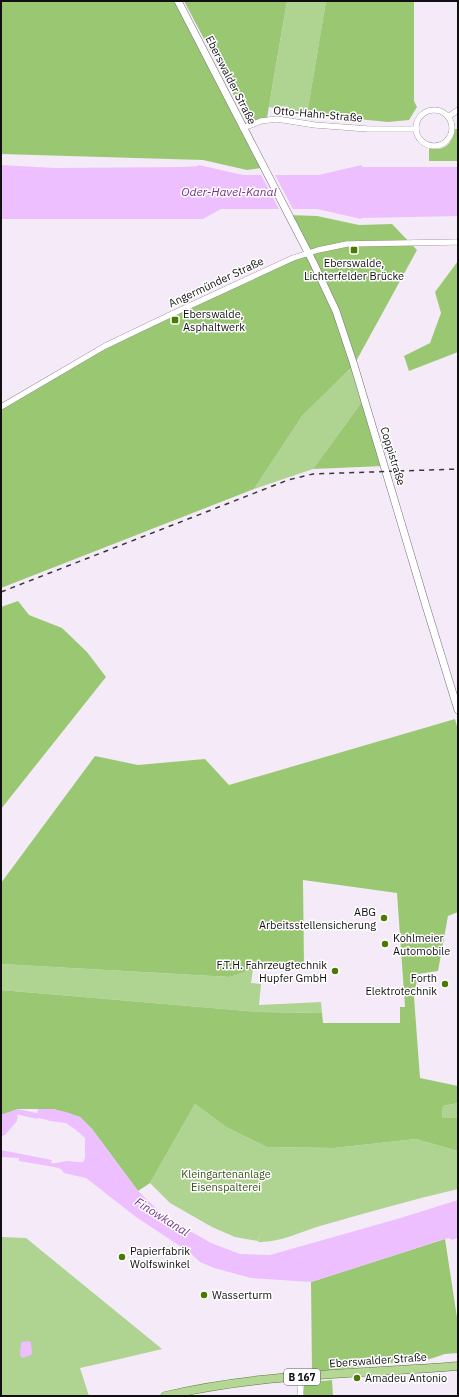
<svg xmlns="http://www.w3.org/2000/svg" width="459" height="1397" font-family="'IBM Plex Sans',sans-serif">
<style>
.green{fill:#afd391}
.forest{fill:#9ac872}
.water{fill:#eebfff}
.pier{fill:#f5ebf8}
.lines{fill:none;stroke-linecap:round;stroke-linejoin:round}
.canal{stroke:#eebfff;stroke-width:5.5}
.minor-casing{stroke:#786f7b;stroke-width:6}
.secondary-casing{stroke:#786f7b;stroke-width:8}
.primary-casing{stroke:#5b7f39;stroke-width:9}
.minor{stroke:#fff;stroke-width:5.5}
.secondary{stroke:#fff;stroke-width:7}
.primary{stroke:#b5d694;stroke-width:8}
.rail{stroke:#3b363c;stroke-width:1.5;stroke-dasharray:5 5;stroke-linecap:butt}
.poi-dot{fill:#4a7a03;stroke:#fff;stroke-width:1.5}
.labels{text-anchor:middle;stroke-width:3;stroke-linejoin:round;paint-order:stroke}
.shield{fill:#fff;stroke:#59575a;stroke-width:1}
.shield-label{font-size:10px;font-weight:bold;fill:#120f13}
.street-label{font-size:11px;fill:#120f13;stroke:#fff}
.poi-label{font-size:11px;fill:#120f13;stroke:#fff;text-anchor:start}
.park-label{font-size:11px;fill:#335014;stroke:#fff}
.water-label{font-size:12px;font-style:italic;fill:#77338e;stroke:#fff}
</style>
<rect width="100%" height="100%" fill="#f5ebf8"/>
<!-- green -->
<g class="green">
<polygon points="287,1 326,1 307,114 269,107"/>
<polygon points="354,365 364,399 313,469 254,489 302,416"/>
<polygon points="1,964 230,977 253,969 251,983 261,984 259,1005 321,1002 322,1013 260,1012 1,990"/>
<polygon points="458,1103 458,1118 442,1118 443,1106"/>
<path d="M195 1104 226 1127 267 1147 334 1148 416 1139 458 1151V1189C411 1200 366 1213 320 1226 300 1232 279 1243 258 1242L262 1229 258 1241 235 1237 212 1227 170 1203 150 1183Z"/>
<polygon points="1,1237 26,1238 162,1349 120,1359 80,1368 89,1396 1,1396"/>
</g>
<!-- forest -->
<g class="forest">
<polygon points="1,1 175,1 261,168 247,170 203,160 1,154"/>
<polygon points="184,1 287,1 267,118 250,121 247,120"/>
<polygon points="326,1 414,1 414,101 417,107 409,120 388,122 307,114"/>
<path d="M455 129H458V161H429V147C444 153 453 143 455 129Z"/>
<polygon points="288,215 317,216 359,225 392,224 417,250 354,365 302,416 254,489 1,588 1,407 64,370 245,279 308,253"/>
<polygon points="458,261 458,352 409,371 404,356 430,343 441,313 435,292"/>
<polygon points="364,399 384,466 313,469"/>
<polygon points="18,601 29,615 62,628 87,652 106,677 1,809 1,607"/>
<polygon points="455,719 458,730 458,912 448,916 438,971 418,974 414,997 420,1078 458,1086 458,1103 443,1106 442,1118 458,1118 458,1151 416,1139 334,1148 267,1147 226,1127 195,1104 150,1183 138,1191 92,1129 80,1117 53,1109 18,1109 1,1115 1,990 260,1012 322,1013 323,1023 400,1023 400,1007 405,1007 397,893 303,880 304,966 253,969 230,977 1,964 1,883 95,756 138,765 205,759 229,785"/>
<polygon points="445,1239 458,1324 458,1353 445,1354 430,1359 312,1372 311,1282"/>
<polygon points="332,1380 333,1396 304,1396 304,1383"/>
</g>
<!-- water -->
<g class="water">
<polygon points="1,165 55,168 184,167 198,166 199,165 243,175 319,175 361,165 363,167 458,167 458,216 362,218 361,219 317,209 221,209 203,219 1,219"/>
<polygon points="18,1109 17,1121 5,1135 1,1136 1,1115"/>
<path d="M38 1109H53L66 1112 80 1117 92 1129 138 1191 164 1216 211 1243 240 1254 270 1255 397 1219 458 1200V1238L452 1240 449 1238 445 1239 311 1282 251 1278 214 1268 200 1262 189 1252 136 1217 86 1178 64 1173 61 1169 54 1167 19 1161V1158L1 1157V1150L52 1160 51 1163C58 1164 63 1161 69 1161 74 1161 78 1163 83 1162L85 1158V1138L76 1130 66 1123 50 1121 36 1117Z"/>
<polygon points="27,1341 31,1342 32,1354 29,1356 22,1358 20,1355 21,1343 22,1342"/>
</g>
<!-- pier -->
<polygon class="pier" points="260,173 274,173 294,211 280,211"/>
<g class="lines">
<!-- canal -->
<polyline class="canal" points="19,1112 37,1116"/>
<defs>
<g id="minor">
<circle cx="434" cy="128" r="18"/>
<polyline points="448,117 458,110"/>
<polyline points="243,128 261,121 277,119 315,125 368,129 416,129"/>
<polyline points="1,407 105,346 172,314 293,258 318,250 347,244 458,242"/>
<polyline points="299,1377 301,1396"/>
</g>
<polyline id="secondary" points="178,1 313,262 336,311 354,365 426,606 458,710"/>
<path id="primary" d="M165 1396C260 1373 361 1374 458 1366"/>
</defs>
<!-- minor casing -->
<use href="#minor" class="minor-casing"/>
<!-- secondary casing -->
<use href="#secondary" class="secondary-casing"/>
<!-- primary casing -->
<use href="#primary" class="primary-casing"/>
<!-- minor -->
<use href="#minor" class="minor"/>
<!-- secondary -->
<use href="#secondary" class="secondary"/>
<!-- primary -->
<use href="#primary" class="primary"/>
<!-- rail -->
<polyline class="rail" points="1,592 288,480 313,474 458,469"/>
</g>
<!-- markers -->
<g class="poi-dot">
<rect x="350" y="246" width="8" height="8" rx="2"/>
<rect x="171" y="316" width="8" height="8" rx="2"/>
<circle cx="384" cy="918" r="4"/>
<circle cx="385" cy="944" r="4"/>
<circle cx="335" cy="971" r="4"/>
<circle cx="445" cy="984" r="4"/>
<circle cx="122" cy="1257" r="4"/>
<circle cx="204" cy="1295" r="4"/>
<circle cx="357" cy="1378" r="4"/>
</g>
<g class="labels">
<!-- shield labels -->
<rect class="shield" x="284" y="1369" width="36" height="16" rx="3"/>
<g class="shield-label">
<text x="302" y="1381">B 167</text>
</g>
<!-- street labels -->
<g class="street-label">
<text transform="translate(231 80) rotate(63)" y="4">Eberswalder Straße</text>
<text transform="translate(318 114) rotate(5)" y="4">Otto-Hahn-Straße</text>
<text transform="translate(216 282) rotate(-25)" y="4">Angermünder Straße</text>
<text transform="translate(393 456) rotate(73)" y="4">Coppistraße</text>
<text transform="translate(378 1360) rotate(-4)" y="4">Eberswalder Straße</text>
</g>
<!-- poi labels -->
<g class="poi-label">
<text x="354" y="267" text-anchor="middle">Eberswalde,<tspan x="354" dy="13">Lichterfelder Brücke</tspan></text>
<text x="183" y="318">Eberswalde,<tspan x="183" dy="13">Asphaltwerk</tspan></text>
<text x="376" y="916" text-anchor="end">ABG<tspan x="376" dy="13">Arbeitsstellensicherung</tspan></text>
<text x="393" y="942">Kohlmeier<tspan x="393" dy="13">Automobile</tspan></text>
<text x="327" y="969" text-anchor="end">F.T.H. Fahrzeugtechnik<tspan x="327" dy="13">Hupfer GmbH</tspan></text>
<text x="437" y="982" text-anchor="end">Forth<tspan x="437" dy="13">Elektrotechnik</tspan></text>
<text x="130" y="1255">Papierfabrik<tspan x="130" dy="13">Wolfswinkel</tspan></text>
<text x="212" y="1299">Wasserturm</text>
<text x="365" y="1382">Amadeu Antonio</text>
</g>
<!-- park labels -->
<g class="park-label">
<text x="226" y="1178">Kleingartenanlage<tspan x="226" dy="13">Eisenspalterei</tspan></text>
</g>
<!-- water labels -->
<g class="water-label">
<text x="229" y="196">Oder-Havel-Kanal</text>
<text transform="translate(162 1217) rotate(32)" y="4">Finowkanal</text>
</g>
</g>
<!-- border -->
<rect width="459" height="1397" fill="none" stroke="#120f13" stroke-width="4"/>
</svg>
